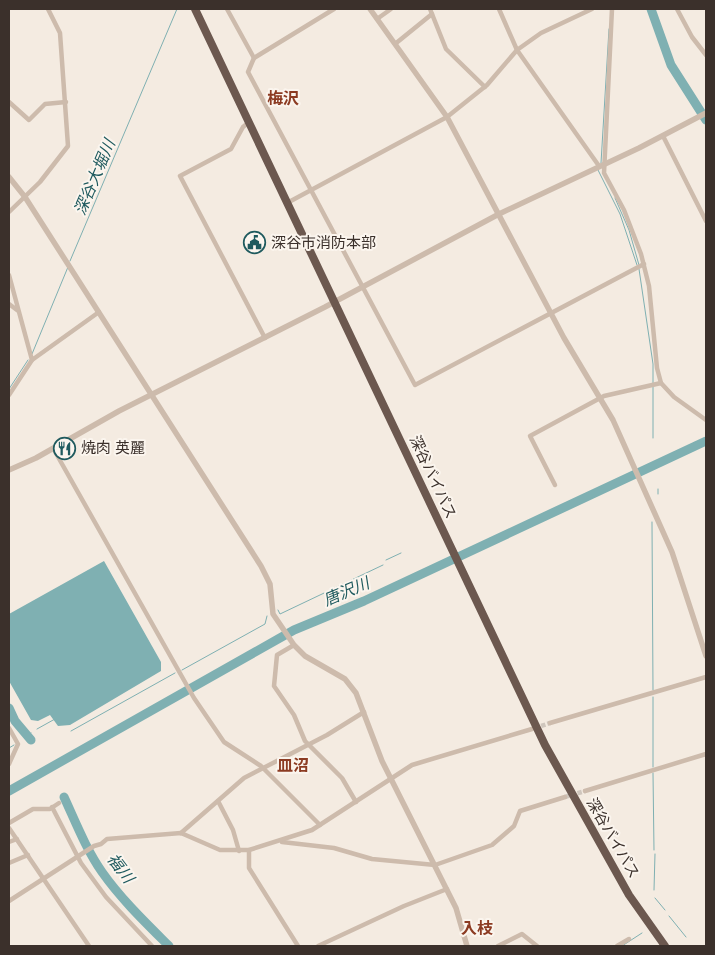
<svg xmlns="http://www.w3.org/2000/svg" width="715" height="955" font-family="Helvetica,'Noto Sans JP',sans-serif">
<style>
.water{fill:#7fb0b2}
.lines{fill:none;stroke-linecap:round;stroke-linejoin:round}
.stream{stroke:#7fb0b2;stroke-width:1}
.river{stroke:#7fb0b2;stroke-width:9}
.minor-tunnel{stroke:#cfc6bd;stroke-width:4.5;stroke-dasharray:4.5 2;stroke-linecap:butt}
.minor{stroke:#cdbbac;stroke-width:4.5}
.tertiary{stroke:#cdbbac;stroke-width:5.5}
.trunk{stroke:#6c584f;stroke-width:8}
.labels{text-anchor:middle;stroke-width:4;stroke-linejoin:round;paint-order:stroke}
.poi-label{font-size:15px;fill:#3b302b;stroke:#fbf5ee;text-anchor:start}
.street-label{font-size:15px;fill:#3b302b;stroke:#fbf5ee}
.neighbourhood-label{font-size:16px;font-weight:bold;fill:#8c3b22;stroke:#fbf5ee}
.water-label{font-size:16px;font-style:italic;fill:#1f5a5e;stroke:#fbf5ee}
</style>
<rect width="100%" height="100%" fill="#f4ebe1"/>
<!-- water -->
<polygon class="water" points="104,561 161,662 161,671 70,725 58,726 50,715 38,721 31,720 9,681 9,614"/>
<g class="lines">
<!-- stream -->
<g class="stream">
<polyline points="601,163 609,29"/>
<polyline points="598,170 620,214 637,265"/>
<polyline points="615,198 629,230 639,265"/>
<polyline points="70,261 177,9"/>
<polyline points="639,269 653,364 653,438"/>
<polyline points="32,354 68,267"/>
<polyline points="9,389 28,360"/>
<polyline points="658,494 658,489"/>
<polyline points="652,522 653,690"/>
<polyline points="386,560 401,553"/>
<polyline points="278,610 280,614 383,565"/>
<polyline points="182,670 265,624 267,616"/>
<polyline points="653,697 653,767"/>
<polyline points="37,729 55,719"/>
<polyline points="71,731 175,673"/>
<polyline points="25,738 31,733"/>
<polyline points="9,748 14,745"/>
<polyline points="653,773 654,850"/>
<polyline points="654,890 655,854"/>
<polyline points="655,898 665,910"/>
<polyline points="669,916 686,937"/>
<polyline points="622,946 642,933"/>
</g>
<!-- river -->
<g class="river">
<polyline points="651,9 671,65 706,120"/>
<polyline points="9,708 15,721 31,740"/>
<polyline points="9,791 294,630 364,601 706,441"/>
<path d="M64 797C76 823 86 849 102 872 121 899 146 923 169 946"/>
</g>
<!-- minor-tunnel -->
<g class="minor-tunnel">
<polyline points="535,728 550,723"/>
<polyline points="565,797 585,791"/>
</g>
<!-- minor -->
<g class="minor">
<polyline points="227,9 254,58"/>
<polyline points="334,9 254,58 248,72 415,385 644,264"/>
<polyline points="430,9 446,49 485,87"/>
<polyline points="499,9 517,50 599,166"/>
<polyline points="612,9 604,173 624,210 641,254 649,286 657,368 661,383 674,397 706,420"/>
<polyline points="677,9 692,37 706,55"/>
<polyline points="377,19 391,9"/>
<polyline points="395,44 432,14"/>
<polyline points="9,102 29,120 45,104 66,102"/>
<polyline points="249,122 243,127 231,149 180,176 265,338"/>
<polyline points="663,136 706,221"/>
<polyline points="287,203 447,117 487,85 517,50 541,33 592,9"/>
<polyline points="9,212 40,182 68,146 60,33 48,9"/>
<polyline points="9,275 32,360 99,312"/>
<polyline points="9,304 17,310"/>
<polyline points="9,395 32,360"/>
<polyline points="53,448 194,698 224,742 261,766 320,825"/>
<polyline points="555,485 530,436 604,396 661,383"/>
<polyline points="294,645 277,655 274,686 294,715 305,741 342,778 356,802"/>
<polyline points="550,723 706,677"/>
<polyline points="9,728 18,744 9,764"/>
<polyline points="585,791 706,754"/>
<polyline points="218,801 233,830 239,851"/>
<polyline points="52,807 81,863 106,897 152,946"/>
<polyline points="9,823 33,809 50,809 59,803"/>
<polyline points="9,828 89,946"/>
<polyline points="181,833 244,778 327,735 364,712"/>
<polyline points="9,842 17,839"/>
<polyline points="282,842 334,848 372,859 435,865 492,845 514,826 520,811 565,797"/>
<polyline points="249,850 249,868 298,946"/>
<polyline points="9,863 28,855"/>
<polyline points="9,901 94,846 101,844 107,839 181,833 220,850 249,850 312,830 412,765 532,729"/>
<polyline points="318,946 404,906 447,889"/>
<polyline points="498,946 522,934 537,946"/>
<polyline points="617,946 629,939"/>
</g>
<!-- tertiary -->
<g class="tertiary">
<polyline points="370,9 447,117 564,338 613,420 672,552 706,656"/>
<polyline points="9,177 25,197 261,566 270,584 273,614 294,645 305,656 345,679 356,693 382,761 456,908 467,946"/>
<polyline points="9,470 36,458 119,411 325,307 499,214 639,148 706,113"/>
</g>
<!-- trunk -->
<polyline class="trunk" points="195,9 545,745 629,895 665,946"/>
</g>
<!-- icons -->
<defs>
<symbol id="civic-ring" viewBox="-11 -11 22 22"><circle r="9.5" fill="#fbf5ee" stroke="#1f5a5e" stroke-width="1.5"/><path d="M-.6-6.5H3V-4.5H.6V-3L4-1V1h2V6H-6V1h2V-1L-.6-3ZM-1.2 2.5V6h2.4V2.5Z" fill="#1f5a5e"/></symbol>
<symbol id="restaurant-ring" viewBox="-11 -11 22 22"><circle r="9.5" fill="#fbf5ee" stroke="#1f5a5e" stroke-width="1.5"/><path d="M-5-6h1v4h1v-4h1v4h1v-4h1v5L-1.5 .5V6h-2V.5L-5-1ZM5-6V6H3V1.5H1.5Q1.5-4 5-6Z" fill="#1f5a5e"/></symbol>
</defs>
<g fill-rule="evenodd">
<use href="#civic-ring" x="242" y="230" width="25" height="25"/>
<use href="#restaurant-ring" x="52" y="436" width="25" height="25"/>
</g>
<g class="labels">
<!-- poi labels -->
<g class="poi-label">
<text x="271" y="248">深谷市消防本部</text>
<text x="81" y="453">焼肉 英麗</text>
</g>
<!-- street labels -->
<g class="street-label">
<text transform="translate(433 477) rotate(65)" y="5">深谷バイパス</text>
<text transform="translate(613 838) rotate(60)" y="5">深谷バイパス</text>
</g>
<!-- neighbourhood labels -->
<g class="neighbourhood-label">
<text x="283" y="104">梅沢</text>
<text x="293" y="771">皿沼</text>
<text x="477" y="934">入枝</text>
</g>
<!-- water labels -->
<g class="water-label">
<text transform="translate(94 177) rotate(-67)" y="6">深谷大堀川</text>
<text transform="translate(346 591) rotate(-23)" y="6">唐沢川</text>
<text transform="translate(121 868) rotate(53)" y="6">福川</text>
</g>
</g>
<!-- border -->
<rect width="715" height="955" fill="none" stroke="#3b302b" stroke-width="20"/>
</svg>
